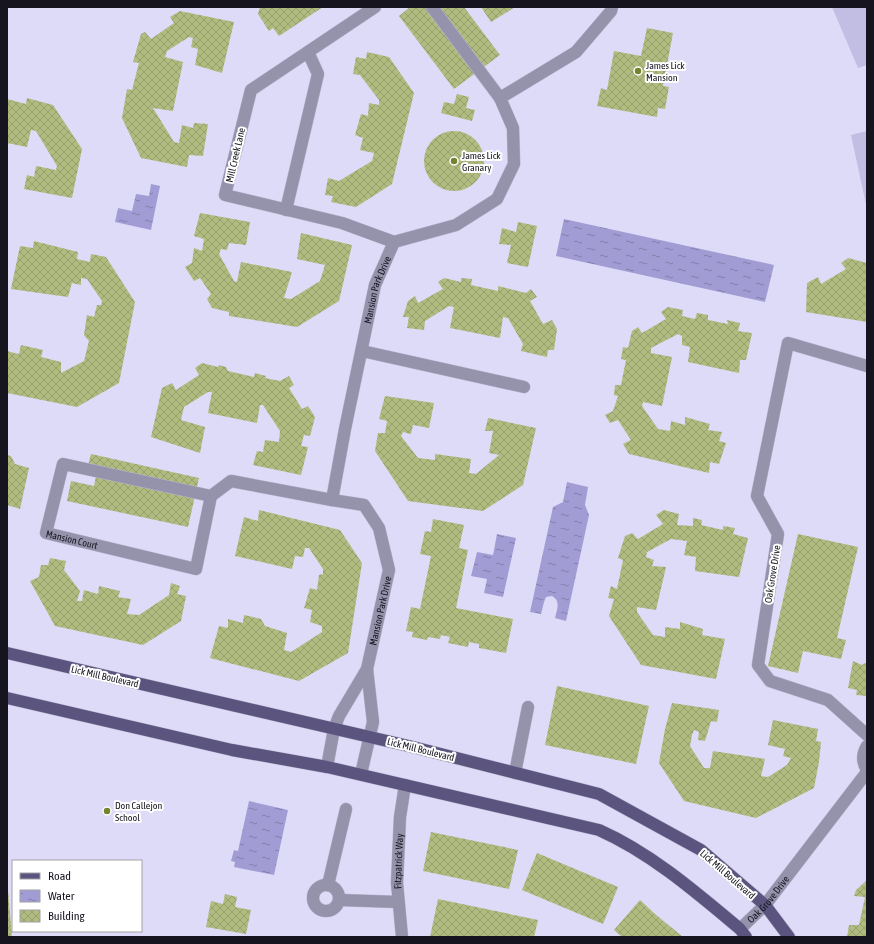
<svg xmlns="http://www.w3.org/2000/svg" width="874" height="944" font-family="'Asap Condensed',sans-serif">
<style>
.garden{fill:#c1bde3}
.water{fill:url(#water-ripples)}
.building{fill:url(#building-cross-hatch)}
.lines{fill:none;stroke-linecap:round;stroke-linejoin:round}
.minor-casing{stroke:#bab7d1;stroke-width:13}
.major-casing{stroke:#bab7d1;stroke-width:13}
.minor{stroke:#9593ac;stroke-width:12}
.major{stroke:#5a547f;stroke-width:12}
.poi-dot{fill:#75822f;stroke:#fff;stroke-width:1.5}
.labels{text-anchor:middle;stroke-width:4;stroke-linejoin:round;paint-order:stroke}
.poi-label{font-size:10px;fill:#16151f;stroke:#fff;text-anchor:start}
.street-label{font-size:10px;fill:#16151f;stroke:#fff}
</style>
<defs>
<pattern id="water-ripples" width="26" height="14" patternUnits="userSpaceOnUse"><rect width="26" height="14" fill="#a29cd4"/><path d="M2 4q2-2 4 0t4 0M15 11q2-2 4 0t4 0" fill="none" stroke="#837eab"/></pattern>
<pattern id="building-cross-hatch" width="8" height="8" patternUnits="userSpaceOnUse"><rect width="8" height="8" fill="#b0bb7f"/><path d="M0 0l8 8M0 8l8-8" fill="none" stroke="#97a06d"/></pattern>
</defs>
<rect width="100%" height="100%" fill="#dedbf8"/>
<!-- garden -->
<g class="garden">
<polygon points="832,7 867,7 867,65 858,68"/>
<polygon points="867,131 867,209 851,135"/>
</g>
<!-- water -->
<g class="water">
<polygon points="151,184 160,186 151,230 115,222 118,208 132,211 136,194 149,196"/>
<polygon points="564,219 774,265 765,302 556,256"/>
<path d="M567 482 588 487 585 505 589 515 566 621 555 618C557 609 561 601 552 596L546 597 544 602 541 614 530 612 553 507 563 502Z"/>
<polygon points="497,534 516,538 503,597 484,593 487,579 471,576 477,552 493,555"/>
<polygon points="249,801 288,810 274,875 234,867 235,862 231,861 234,850 238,851"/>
</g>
<!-- building -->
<g class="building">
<polygon points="260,7 323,7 279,36 273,28 269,31 258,14"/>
<polygon points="410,7 464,7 500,55 454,89 399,16"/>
<polygon points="481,7 515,7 491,22"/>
<polygon points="180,11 234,22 222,73 195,65 198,49 191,47 193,38 189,37 167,51 165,57 183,62 173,111 153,108 174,142 179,143 182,125 193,128 194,123 208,124 203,156 189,155 187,167 141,158 122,118 127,89 132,90 139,63 133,62 141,34 145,32 151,39 174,23 170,17"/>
<polygon points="647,28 673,33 663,86 669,87 665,109 658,108 657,117 597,106 601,88 607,90 614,51 641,56"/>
<polygon points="367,52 389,57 414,93 392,184 356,207 331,202 333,196 325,195 328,178 339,181 372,161 374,153 360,150 363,138 355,135 361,114 368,116 369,103 379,105 379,100 360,75 353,74 356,57 366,59"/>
<polygon points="457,94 469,97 466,108 475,110 472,121 441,113 444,102 454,104"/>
<polygon points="27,98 53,105 82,149 72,198 24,189 27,175 34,177 36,166 56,170 57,166 36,131 31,130 27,147 7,143 7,99 26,104"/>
<circle cx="454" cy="161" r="30"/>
<polygon points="200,213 250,222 246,245 229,243 227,250 221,249 219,254 234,281 237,282 241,262 292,272 284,298 291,299 320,281 325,265 297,259 301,233 352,245 339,301 297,327 229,316 229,312 212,308 207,299 211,294 200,278 194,281 185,267 192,263 194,248 202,251 204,239 194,236"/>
<polygon points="518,222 537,226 528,267 507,263 511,245 499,244 502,228 516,232"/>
<polygon points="34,241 78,252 77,259 90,262 91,254 106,257 135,302 119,383 77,407 7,393 7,351 19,354 21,345 43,350 41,357 61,362 61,373 84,361 89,341 84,335 87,315 94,317 97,305 101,305 102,301 87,279 81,278 81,285 72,283 68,297 11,289 20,246 33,248"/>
<polygon points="848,258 867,263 867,322 806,312 807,283 818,277 821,284 846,269 841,263"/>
<polygon points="444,278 461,282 461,278 472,279 471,285 498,291 498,286 526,293 531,289 537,297 530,301 543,324 552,320 557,329 554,350 548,350 547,357 521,351 523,344 508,318 503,317 500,338 450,328 454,307 449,306 425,321 424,330 407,328 409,317 403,317 408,301 415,296 418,303 443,289 438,282"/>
<polygon points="668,307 683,310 682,316 695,319 697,313 708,315 708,320 728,324 727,320 740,323 738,331 752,333 746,360 740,360 739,373 688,362 690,347 682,345 682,336 678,334 651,348 651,353 672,357 662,406 643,402 642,406 658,429 670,431 671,421 685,425 685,417 710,424 708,430 722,432 719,441 726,443 719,464 710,462 709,473 629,454 623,444 631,440 618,420 610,423 605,415 613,411 618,396 614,395 615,385 621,385 626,360 621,359 623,347 628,348 632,331 638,327 642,333 666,319 661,312"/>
<polygon points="202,363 218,367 219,365 226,367 228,371 254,377 255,373 266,376 265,378 280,381 289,376 294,385 289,388 302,409 308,406 315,417 310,436 304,435 301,446 308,447 301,475 253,465 257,451 263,452 265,440 279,442 280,431 263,405 260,405 257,423 208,413 212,392 208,392 184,407 181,420 205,427 200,453 151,437 162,388 172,383 176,390 199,375 195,368"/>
<polygon points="385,396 434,403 429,428 413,425 411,434 403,432 401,436 418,458 435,460 435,454 471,459 469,473 476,474 499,455 489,453 493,431 485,431 488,418 536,428 523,485 483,511 408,501 375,451 378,433 385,433 387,421 379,419"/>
<polygon points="91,454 199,478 188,527 67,501 71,481 94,486 97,471 87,469"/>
<polygon points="7,455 11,456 15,464 29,468 20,509 7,505"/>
<polygon points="259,510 340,530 362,563 348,653 299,681 210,658 219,626 228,628 228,619 243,623 244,615 261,619 265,626 287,633 284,650 291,652 322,632 322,626 310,622 312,610 304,608 310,588 317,590 319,575 323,574 323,569 309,548 305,548 303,557 295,556 292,569 235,556 244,517 258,521"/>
<polygon points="664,510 679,514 677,525 693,526 693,518 702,520 701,525 723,530 723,526 735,528 733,534 748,538 739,577 695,571 696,557 684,555 687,541 671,539 647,552 646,557 654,560 652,566 666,567 656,610 637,607 637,612 653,635 665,637 665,627 680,629 680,622 703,629 702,635 725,639 716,679 641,665 609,616 614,599 608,598 611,586 617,589 623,560 618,558 625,536 632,533 638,539 663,524 656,515"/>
<polygon points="433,519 464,525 459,548 468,550 456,608 513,619 506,653 479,648 479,644 469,642 468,647 448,643 450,637 441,635 440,639 428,637 427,640 412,637 413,632 406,631 411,607 420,609 431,556 420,554 425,531 431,532"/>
<polygon points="798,534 858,547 837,638 846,640 841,659 803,651 798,673 768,666"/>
<polygon points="50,558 66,561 64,570 80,591 77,601 82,601 84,590 98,594 99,586 120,591 118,597 131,599 127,614 139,615 169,595 171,583 180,586 177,594 186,596 181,621 143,645 55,626 30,581 39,577 41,565 48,565"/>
<polygon points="853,661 862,665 867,662 867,696 856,695 857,690 848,688"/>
<polygon points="557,686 649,706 636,764 545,745"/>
<polygon points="672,703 719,710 717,722 711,721 705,741 698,740 699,732 694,730 692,735 690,746 704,768 710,768 713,751 765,759 761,776 768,777 787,765 791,758 783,756 785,749 768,745 773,720 818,729 816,741 821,742 819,762 814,788 756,818 684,801 659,763 665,729"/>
<polygon points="431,832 518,850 509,889 423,871"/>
<polygon points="537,853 618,887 603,924 522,890"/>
<polygon points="867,880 867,937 847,937 849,925 859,925 865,897 854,896 856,890"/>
<polygon points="7,890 8,890 12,937 7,937"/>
<polygon points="225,894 237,897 235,907 251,910 246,934 206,927 211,901 223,904"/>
<polygon points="438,899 538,920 534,937 430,937"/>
<polygon points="640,900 655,914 683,937 622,937 614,930"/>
</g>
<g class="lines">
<defs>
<g id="minor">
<polyline points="375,7 251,90 225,195 342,223 394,242"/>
<polyline points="432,7 500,98"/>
<polyline points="286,210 318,74 308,52"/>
<polyline points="362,351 524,387"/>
<polyline points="867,366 788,343 757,496 778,534 758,665 770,681 828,700 867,735"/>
<path id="s1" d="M211 496 63 464 46 533 196 569 211 496 231 481 332 500"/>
<path d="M867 746C862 754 862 762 867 770"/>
<path id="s2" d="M327 767 334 729 339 716 367 669 389 570 379 528 364 505 332 500 345 429 375 285 394 242 456 225 497 199 514 164 513 128 500 98 576 52 611 11 612 7"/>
<polyline points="515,773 528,707"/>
<polyline points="361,774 373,722 367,669"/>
<polyline points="328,885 346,809"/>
<circle cx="326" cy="898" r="13"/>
<polyline points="340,900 398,902"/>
<path id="s3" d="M740 929 765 905 867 772"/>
<path id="s4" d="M402 937 397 883 400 817 405 785"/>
</g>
<g id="major">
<polyline points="7,653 413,747 599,794 701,850 765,905 789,937"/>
<path d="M7 698 232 750 327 767 599 830C651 853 697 893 740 929L746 937"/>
</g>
</defs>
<!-- minor casing -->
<use href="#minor" class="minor-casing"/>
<!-- major casing -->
<use href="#major" class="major-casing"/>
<!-- minor -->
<use href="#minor" class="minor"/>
<!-- major -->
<use href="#major" class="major"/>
</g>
<!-- markers -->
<g class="poi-dot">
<circle cx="638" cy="71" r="4"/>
<circle cx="454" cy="161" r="4"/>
<circle cx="107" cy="811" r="4"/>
</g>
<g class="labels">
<!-- poi labels -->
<g class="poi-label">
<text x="646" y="69">James Lick<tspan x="646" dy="12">Mansion</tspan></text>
<text x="462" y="159">James Lick<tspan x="462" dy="12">Granary</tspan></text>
<text x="115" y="809">Don Callejon<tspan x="115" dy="12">School</tspan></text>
</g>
<!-- street labels -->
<g class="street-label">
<text transform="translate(235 155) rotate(-77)" y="4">Mill Creek Lane</text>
<text dy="4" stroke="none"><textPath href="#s2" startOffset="527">Mansion Park Drive</textPath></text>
<text dy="4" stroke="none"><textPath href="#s1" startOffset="249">Mansion Court</textPath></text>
<text transform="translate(772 574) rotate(-81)" y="4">Oak Grove Drive</text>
<text dy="4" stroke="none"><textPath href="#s2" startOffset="167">Mansion Park Drive</textPath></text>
<text transform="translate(105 676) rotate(13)" y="4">Lick Mill Boulevard</text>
<text transform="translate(421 749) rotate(14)" y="4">Lick Mill Boulevard</text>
<text dy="4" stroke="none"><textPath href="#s4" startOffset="76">Fitzpatrick Way</textPath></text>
<text transform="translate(728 874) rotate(41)" y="4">Lick Mill Boulevard</text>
<text dy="4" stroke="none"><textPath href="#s3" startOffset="41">Oak Grove Drive</textPath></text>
</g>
</g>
<!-- border -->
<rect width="874" height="944" fill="none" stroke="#16151f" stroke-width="16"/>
<!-- legend -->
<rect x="12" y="860" width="130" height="72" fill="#ffffff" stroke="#a2a1a5"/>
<rect x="20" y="873" width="20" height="6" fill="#5a547f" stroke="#a2a1a5"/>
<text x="48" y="880" font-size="12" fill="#16151f">Road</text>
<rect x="20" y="890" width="20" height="12" fill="url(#water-ripples)" stroke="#a2a1a5"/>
<text x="48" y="900" font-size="12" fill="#16151f">Water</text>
<rect x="20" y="910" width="20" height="12" fill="url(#building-cross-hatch)" stroke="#a2a1a5"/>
<text x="48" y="920" font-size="12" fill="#16151f">Building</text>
</svg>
